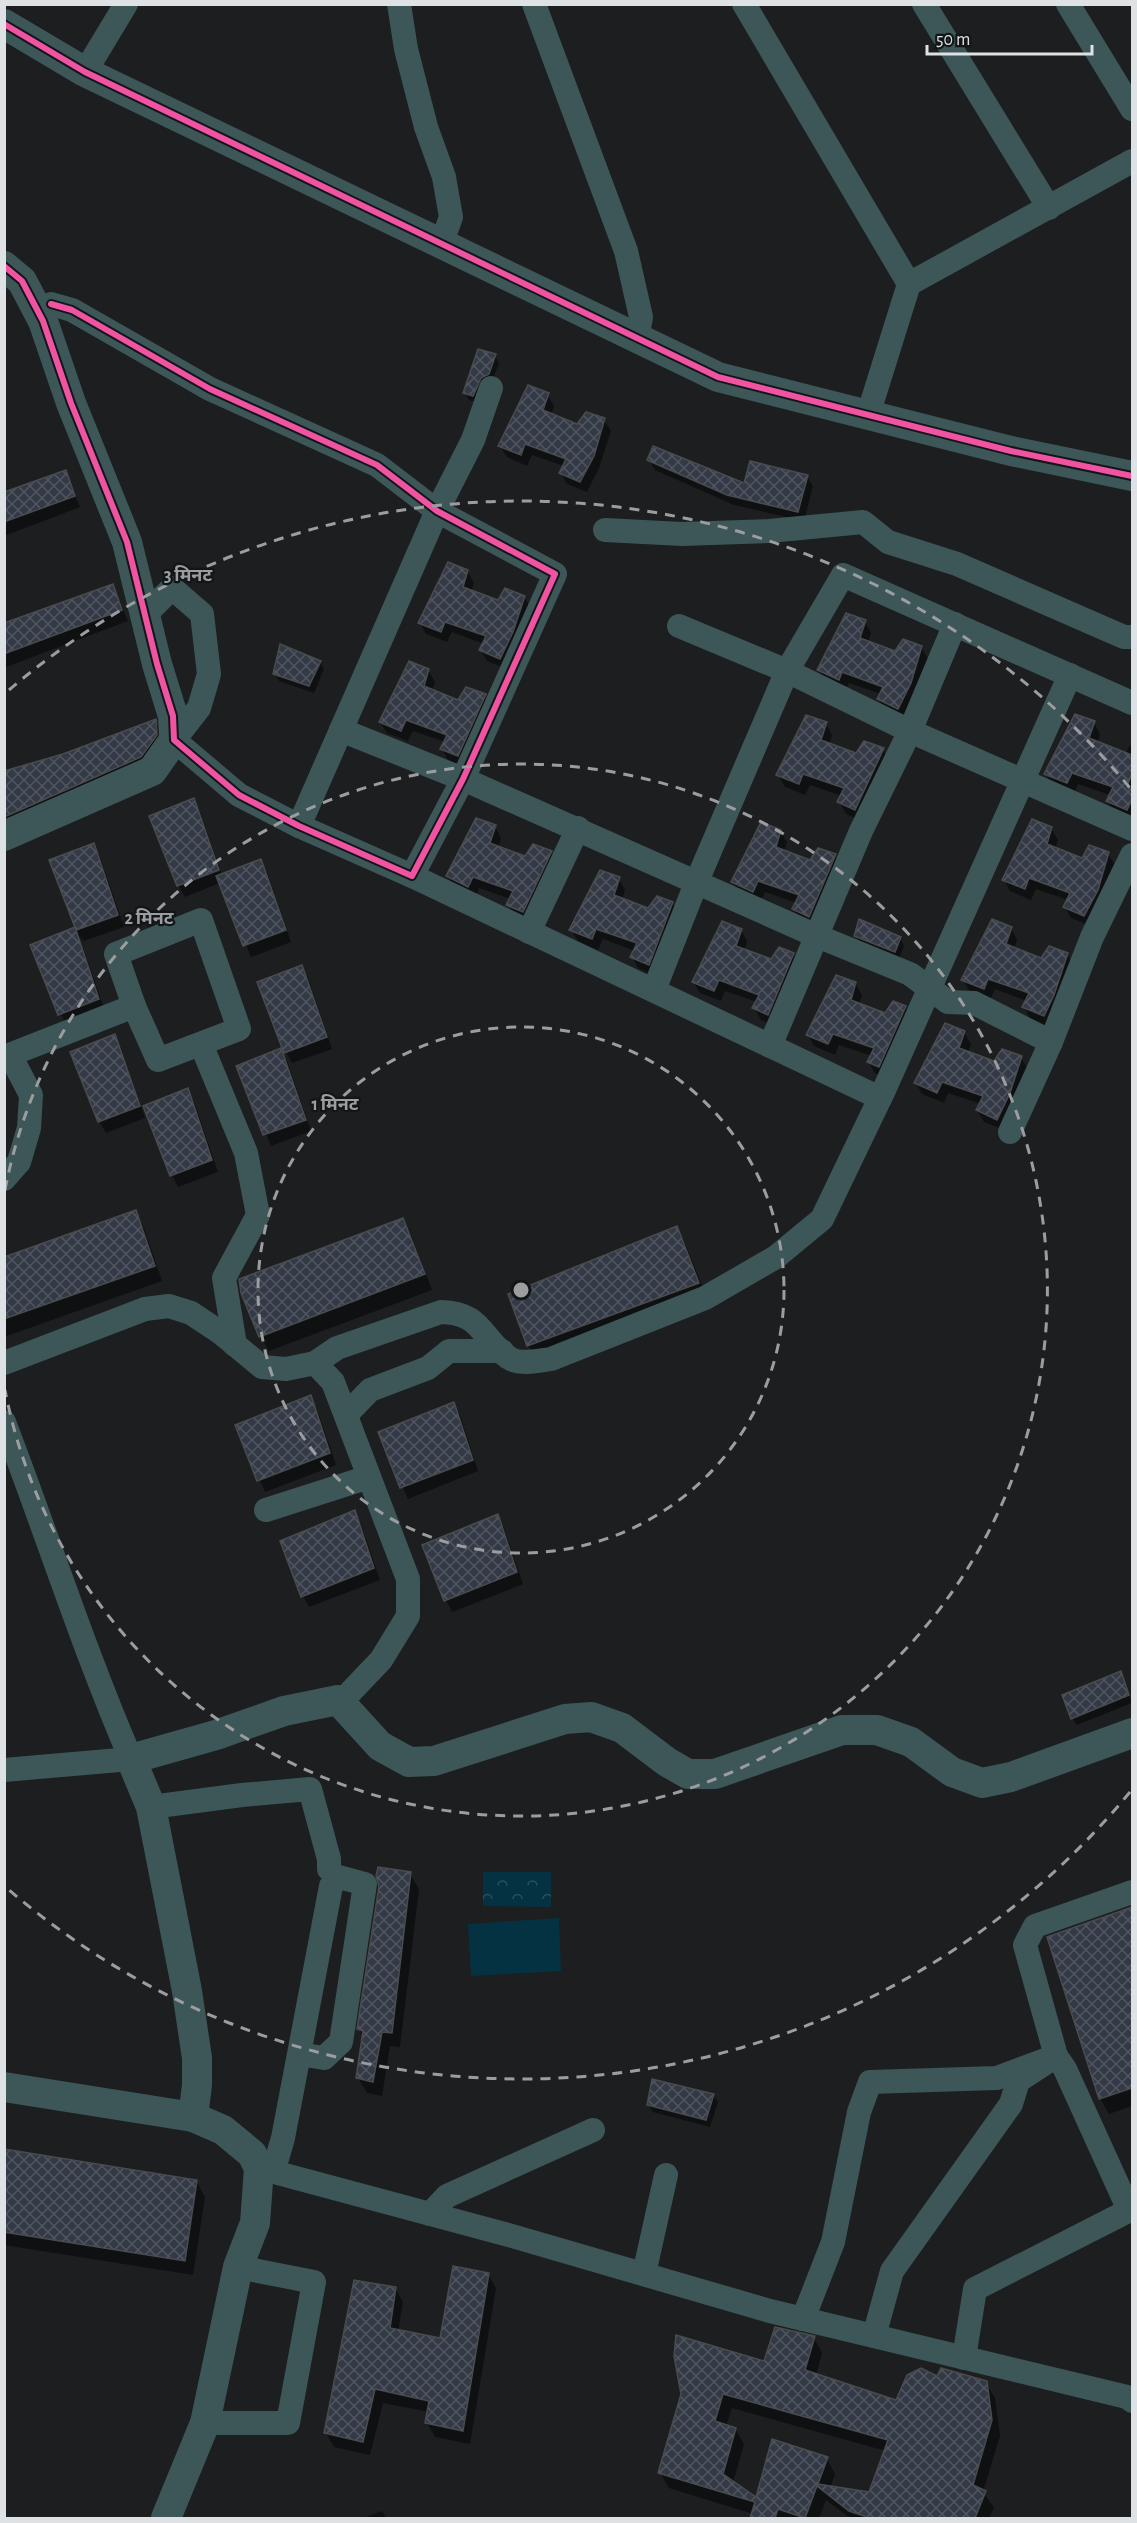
<svg xmlns="http://www.w3.org/2000/svg" width="1137" height="2523" font-family="'Alegreya Sans','Noto Sans Devanagari',sans-serif">
<style>
.grass{fill:#053243}
.park{fill:url(#park-crowns)}
.shadow{fill:#0007;fill-rule:evenodd}
.building{fill:url(#building-cross-hatch);stroke:#4a4b4d;stroke-width:1.5;fill-rule:evenodd}
.lines{fill:none;stroke-linecap:round;stroke-linejoin:round}
.minor{stroke:#3d5657;stroke-width:24}
.tertiary{stroke:#3d5657;stroke-width:30}
.cycleway-casing{stroke:#121618;stroke-width:10}
.cycleway{stroke:#f153a3;stroke-width:6}
.ring{fill:none;stroke:#9b9d9f;stroke-width:3;stroke-dasharray:10 8}
.centre{fill:#9b9d9f;stroke:#121618;stroke-width:3}
.ring-label{font-size:18px;text-anchor:middle;font-weight:bold;fill:#9b9d9f;stroke:#121618;stroke-width:4.5;stroke-linejoin:round;paint-order:stroke}
</style>
<defs>
<pattern id="park-crowns" width="20" height="18" patternUnits="userSpaceOnUse" patternTransform="scale(1.5)"><rect width="20" height="18" fill="#053243"/><path d="M2 6a3 3 0 1 1 6 0M12 15a3 3 0 1 1 6 0" fill="none" stroke="#294f5e"/></pattern>
<pattern id="building-cross-hatch" width="8" height="8" patternUnits="userSpaceOnUse" patternTransform="scale(1.5)"><rect width="8" height="8" fill="#333a46"/><path d="M0 0l8 8M0 8l8-8" fill="none" stroke="#505661"/></pattern>
</defs>
<rect width="100%" height="100%" fill="#1c1e20"/>
<!-- grass -->
<polygon class="grass" points="559,1918 561,1971 471,1976 468,1924"/>
<!-- park -->
<polygon class="park" points="483,1872 551,1872 551,1907 483,1906"/>
<!-- shadow -->
<g class="shadow">
<polygon points="495,356 499,363 492,382 477,402 469,400 465,393"/>
<polygon points="547,394 554,406 551,415 578,426 604,420 611,431 599,468 587,492 567,484 561,473 564,466 532,455 527,466 507,457 500,446"/>
<polygon points="649,460 745,485 807,476 813,486 804,521 734,505 655,470"/>
<polygon points="65,472 80,507 4,536 4,494"/>
<polygon points="467,571 474,583 471,592 498,602 524,597 531,608 507,669 487,661 480,650 484,644 452,632 447,642 426,634 420,623"/>
<polygon points="112,585 128,621 6,667 4,625"/>
<polygon points="865,622 871,633 868,643 896,653 921,647 928,659 904,720 885,710 878,699 881,694 849,683 845,691 825,681 819,670"/>
<polygon points="320,662 324,669 314,693 279,681 274,673"/>
<polygon points="428,670 435,682 432,691 459,701 484,695 491,707 464,767 448,760 441,748 445,742 413,731 408,741 387,733 380,722"/>
<polygon points="155,721 164,736 165,751 4,835 4,772 64,755"/>
<polygon points="1094,723 1100,734 1098,743 1125,754 1132,742 1132,821 1114,813 1107,801 1110,795 1078,784 1074,794 1053,786 1046,774"/>
<polygon points="826,724 832,735 829,745 856,755 883,749 889,761 862,821 846,814 839,802 842,796 810,785 805,795 785,787 778,775"/>
<polygon points="194,800 200,812 222,875 260,861 267,872 291,942 251,957 220,883 185,897 178,885"/>
<polygon points="495,827 501,838 498,848 525,858 551,852 557,863 529,923 515,916 508,905 511,899 479,888 475,898 455,888 448,876"/>
<polygon points="1051,828 1058,840 1055,849 1082,860 1108,854 1115,865 1091,926 1071,918 1065,907 1068,900 1036,889 1031,900 1010,891 1004,880"/>
<polygon points="780,831 787,842 784,852 811,862 835,855 841,867 816,928 800,921 794,909 797,903 765,892 760,902 739,894 733,882"/>
<polygon points="93,845 100,857 124,927 84,941 79,936 105,1011 66,1025 32,946 77,928"/>
<polygon points="618,878 625,890 622,900 649,910 672,903 679,915 655,976 638,968 632,957 635,951 603,939 598,950 578,941 571,930"/>
<polygon points="1011,928 1017,940 1014,949 1041,960 1067,954 1074,966 1050,1027 1030,1018 1024,1007 1027,1001 995,989 990,1000 970,991 963,980"/>
<polygon points="741,930 747,941 744,951 772,961 793,954 800,966 774,1026 761,1020 754,1008 757,1002 725,991 721,1001 700,993 693,982"/>
<polygon points="856,936 900,938 904,946 899,959 860,943"/>
<polygon points="301,967 308,978 332,1049 292,1063 286,1052"/>
<polygon points="855,983 862,995 859,1004 886,1015 905,1007 912,1018 885,1078 875,1073 868,1062 872,1056 839,1045 835,1055 814,1046 808,1035"/>
<polygon points="964,1032 971,1044 968,1053 995,1063 1021,1058 1028,1069 1004,1130 984,1122 977,1110 981,1104 948,1093 944,1103 922,1094 916,1083"/>
<polygon points="114,1036 121,1048 145,1118 106,1133 99,1121"/>
<polygon points="280,1050 287,1061 311,1131 271,1146 238,1066"/>
<polygon points="187,1090 194,1102 218,1172 178,1187 172,1175"/>
<polygon points="135,1212 144,1228 162,1281 4,1337 4,1259"/>
<polygon points="403,1220 411,1235 432,1290 269,1351 260,1336"/>
<polygon points="676,1228 685,1243 707,1298 537,1361 528,1345"/>
<polygon points="311,1397 317,1409 336,1465 265,1492 237,1426"/>
<polygon points="453,1404 460,1415 478,1471 408,1499 380,1433"/>
<polygon points="355,1512 361,1524 380,1580 309,1607 303,1596"/>
<polygon points="498,1516 504,1528 523,1584 452,1612 446,1600"/>
<polygon points="1120,1673 1132,1703 1077,1725 1072,1718"/>
<polygon points="410,1874 419,1889 400,2047 390,2046 382,2096 367,2093 358,2078 363,2037 359,2029"/>
<polygon points="1132,1910 1132,2106 1109,2114 1100,2098 1049,1938"/>
<polygon points="713,2095 718,2102 710,2127 653,2112 648,2104"/>
<polygon points="4,2150 196,2181 205,2197 193,2275 4,2245"/>
<polygon points="488,2274 496,2288 470,2444 435,2437 427,2423 429,2412 383,2403 370,2455 334,2447 326,2433 395,2288 403,2302 398,2332 441,2340"/>
<path d="M814 2338 822 2353 816 2375 897 2402 938 2378 986 2383 995 2398 1000 2436 983 2492 994 2508 989 2518H850L826 2500 819 2518H752L753 2514 669 2488 660 2473 683 2394 765 2363ZM732 2408 886 2451 870 2493 830 2488 835 2474 827 2459 757 2499 733 2483 744 2444 735 2429 726 2426Z"/>
<polygon points="382,2511 386,2518 363,2518"/>
</g>
<!-- building -->
<g class="building">
<polygon points="478,349 496,354 489,374 481,378 473,396 463,393"/>
<polygon points="528,385 549,393 543,410 577,424 586,412 605,418 594,456 580,482 559,473 566,459 525,444 521,455 498,446"/>
<polygon points="653,446 744,483 750,461 808,475 798,512 727,495 647,460"/>
<polygon points="66,470 75,496 4,522 4,492"/>
<polygon points="448,562 468,570 463,587 498,600 505,588 525,596 513,632 500,659 479,650 486,636 445,622 441,632 418,623"/>
<polygon points="113,584 122,610 4,654 4,623"/>
<polygon points="846,613 866,620 860,638 895,651 903,639 922,646 911,683 898,709 877,699 883,687 842,672 839,680 817,670"/>
<polygon points="280,644 321,661 309,686 273,674"/>
<polygon points="409,661 429,669 424,686 458,700 466,687 486,694 458,756 440,749 447,735 406,720 401,731 379,722"/>
<polygon points="1075,714 1095,721 1089,738 1132,755 1132,773 1127,787 1132,789 1132,799 1127,810 1106,801 1113,787 1072,773 1067,783 1044,774"/>
<polygon points="806,715 827,722 821,740 856,753 864,741 884,748 855,810 837,802 844,788 803,774 799,784 776,775"/>
<polygon points="156,719 157,735 141,757 4,817 4,771 63,754"/>
<polygon points="194,798 219,870 177,886 149,816"/>
<polygon points="476,818 496,825 490,843 525,856 533,844 552,851 523,912 506,905 513,891 473,877 468,887 446,876"/>
<polygon points="1032,819 1052,827 1047,844 1082,858 1089,845 1109,852 1098,890 1084,916 1063,907 1070,893 1029,878 1025,889 1002,880"/>
<polygon points="761,822 781,830 776,847 810,860 818,848 836,854 809,917 792,909 799,895 758,881 753,892 731,882"/>
<polygon points="94,843 118,915 76,930 49,860"/>
<polygon points="261,859 286,930 243,946 216,876"/>
<polygon points="600,870 620,877 614,895 648,908 657,896 673,902 649,965 630,957 637,943 596,929 592,939 569,930"/>
<polygon points="859,919 901,937 895,952 854,936"/>
<polygon points="992,919 1012,927 1006,944 1041,958 1049,946 1068,953 1054,995 1044,1016 1022,1007 1029,993 988,979 984,989 961,980"/>
<polygon points="722,921 742,929 736,946 771,959 779,947 794,953 768,1015 752,1008 759,995 719,980 714,991 692,982"/>
<polygon points="75,927 99,999 58,1015 30,945"/>
<polygon points="302,965 327,1037 284,1053 257,982"/>
<polygon points="836,975 856,982 851,1000 885,1013 893,1001 906,1006 879,1067 867,1062 874,1048 833,1034 828,1044 806,1035"/>
<polygon points="945,1023 965,1031 959,1048 994,1061 1002,1049 1022,1056 1010,1093 997,1120 976,1110 983,1096 942,1082 937,1093 914,1083"/>
<polygon points="115,1034 140,1106 98,1122 70,1052"/>
<polygon points="281,1048 306,1120 263,1135 236,1066"/>
<polygon points="188,1088 212,1160 170,1176 143,1106"/>
<polygon points="136,1210 155,1266 4,1319 4,1257"/>
<polygon points="403,1218 425,1274 259,1337 241,1293 239,1279"/>
<polygon points="677,1226 699,1283 527,1346 508,1294"/>
<polygon points="311,1395 330,1453 257,1481 235,1425"/>
<polygon points="454,1402 473,1460 400,1488 378,1432"/>
<polygon points="355,1510 374,1568 301,1597 280,1541"/>
<polygon points="498,1514 517,1572 444,1601 422,1545"/>
<polygon points="1121,1671 1129,1695 1071,1719 1062,1695"/>
<polygon points="378,1867 411,1872 392,2033 382,2032 373,2082 356,2078 363,2031 357,2029 379,1886 376,1876"/>
<polygon points="1132,1907 1132,2088 1099,2099 1047,1937"/>
<polygon points="652,2079 714,2094 706,2120 647,2105"/>
<polygon points="4,2149 197,2180 185,2261 4,2232"/>
<polygon points="453,2266 489,2273 463,2431 425,2423 429,2401 375,2389 363,2442 324,2433 354,2280 396,2287 390,2328 440,2338"/>
<path d="M775 2327 815 2336 805 2370 896 2400 907 2375 921 2368 937 2376 941 2368 987 2381 992 2420 973 2485 986 2491 975 2518H870L849 2511 817 2486 805 2518 778 2509 775 2518H750L755 2502 658 2473 681 2394 674 2356 676 2335 764 2361ZM723 2394 888 2440 869 2492 818 2484 828 2457 772 2439 756 2497 723 2474 736 2428 715 2421Z"/>
</g>
<g class="lines">
<!-- minor -->
<g class="minor">
<polyline points="399,4 406,49 426,127 444,177 451,217 441,245"/>
<polyline points="534,4 626,251 641,317 637,339"/>
<polyline points="744,4 909,284 1132,161"/>
<polyline points="924,4 1049,208"/>
<polyline points="1068,4 1132,109"/>
<polyline points="85,72 126,4"/>
<polyline points="51,304 72,310 210,389 377,465 437,511 555,574 463,779 412,876 299,826 239,795 174,740 199,708 209,674 202,614 172,588 145,615"/>
<polyline points="868,415 909,284"/>
<polyline points="605,530 682,534 769,531 863,522 888,542 957,564 1124,637 1132,637"/>
<polyline points="679,626 787,671 910,731 1132,829"/>
<polyline points="341,730 463,779 817,936 910,974 948,1002 974,1003 1051,1042 1010,1132"/>
<polyline points="299,826 437,511 473,440 491,388"/>
<polyline points="412,876 880,1098"/>
<polygon points="201,920 239,1029 158,1060 134,1006 116,954"/>
<polyline points="529,932 578,828"/>
<polyline points="654,990 697,881 787,671 843,575 1132,703"/>
<polyline points="1051,1042 1092,937 1132,855"/>
<polyline points="201,1044 246,1153 258,1215 224,1278 235,1345"/>
<polyline points="770,1046 861,831 910,731 955,624"/>
<polyline points="4,1057 134,1006"/>
<polyline points="4,1179 19,1162 29,1128 31,1095 10,1055"/>
<polyline points="4,1363 145,1309 169,1306 191,1313 221,1333 262,1367 286,1369 315,1363 333,1382 408,1579 408,1616 381,1660 340,1703"/>
<path d="M315 1363 337 1348 441 1312C483 1313 480 1338 509 1358 520 1365 538 1361 551 1359L705 1298 776 1257 822 1219 884 1090 1070 675"/>
<polyline points="346,1415 370,1390 428,1368 449,1351 502,1351"/>
<path d="M4 1422C47 1534 83 1648 131 1759L4 1770"/>
<polyline points="266,1510 369,1477"/>
<polyline points="151,1807 242,1795 310,1789 329,1859 329,1869"/>
<polyline points="259,2168 512,2236 770,2311 1127,2397 1132,2401"/>
<polyline points="273,2172 283,2138 331,1886 339,1877 365,1884 341,2042 324,2058 299,2054"/>
<polyline points="430,2214 447,2196 593,2130"/>
<polyline points="644,2274 666,2175"/>
<polyline points="803,2319 833,2242 859,2112 870,2082 997,2078 1056,2056 1025,1945 1035,1926 1132,1892"/>
<polyline points="874,2336 892,2271 1011,2104 1018,2081 1056,2056 1065,2069 1129,2210"/>
<polyline points="964,2358 975,2289 1132,2209"/>
<polyline points="205,2423 288,2423 314,2282 238,2267"/>
</g>
<!-- tertiary -->
<g class="tertiary">
<polyline points="4,24 85,72 718,377 1011,451 1132,476"/>
<polyline points="4,266 22,281 43,321 71,403 127,542 157,664 173,716 174,740 152,771 4,836"/>
<polyline points="4,2087 193,2117 223,2130 252,2154 259,2168 255,2223 238,2267 205,2423 166,2518"/>
<polyline points="193,2117 197,2085 197,2058 187,1991 151,1807 131,1759 216,1735 284,1711 338,1700 380,1746 409,1762 434,1761 565,1719 591,1717 622,1728 667,1762 688,1774 715,1774 842,1730 877,1730 911,1742 952,1772 982,1783 1011,1777 1132,1733"/>
</g>
<defs>
<g id="cycleway">
<polyline points="4,24 85,72 718,377 1011,451 1132,476"/>
<polyline points="4,266 22,281 43,321 71,403 127,542 157,664 173,716 174,740 239,795 299,826 412,876 463,779 555,574 437,511 377,465 210,389 72,310 51,304"/>
</g>
</defs>
<!-- cycleway casing -->
<use href="#cycleway" class="cycleway-casing"/>
<!-- cycleway -->
<use href="#cycleway" class="cycleway"/>
</g>
<!-- distance rings -->
<g class="ring">
<circle cx="521" cy="1290" r="263"/>
<path d="M5 1190A526 526 0 1 1 5 1390"/>
<path d="M1130 1792A789 789 0 0 1 9 1890M9 690A789 789 0 0 1 1130 788"/>
</g>
<circle cx="521" cy="1290" r="9" class="centre"/>
<g class="ring-label">
<text x="188" y="581">3 मिनट</text>
<text x="149" y="924">2 मिनट</text>
<text x="335" y="1110">1 मिनट</text>
</g>
<!-- border -->
<rect width="1137" height="2523" fill="none" stroke="#dfe2e4" stroke-width="12"/>
<!-- scale -->
<path d="M927 45v9h165v-9" fill="none" stroke="#dfe2e4" stroke-width="3"/>
<text x="936" y="45" font-size="18" fill="#dfe2e4" stroke="#121618" stroke-width="4.5" paint-order="stroke">50 m</text>
</svg>
